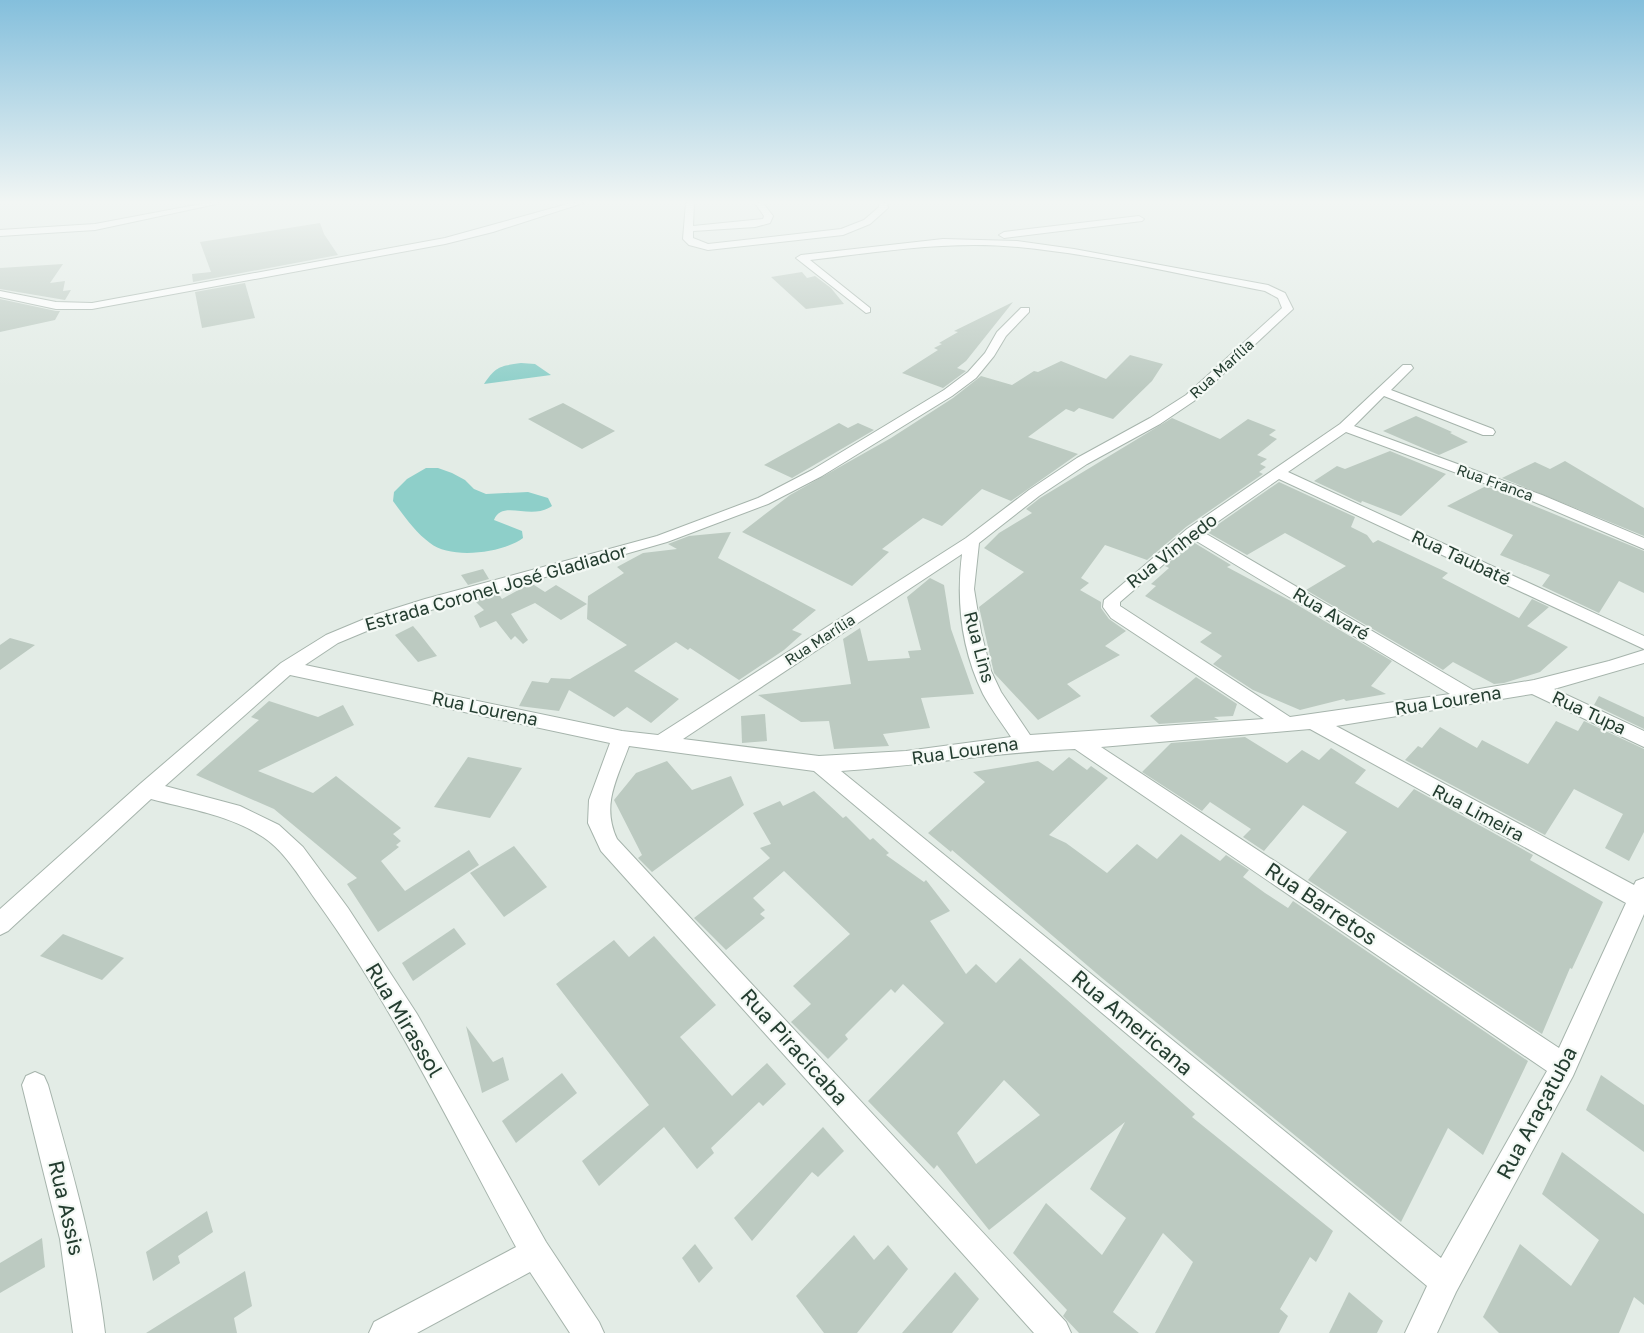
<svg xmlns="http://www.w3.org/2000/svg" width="1644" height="1333" font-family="'Golos Text',sans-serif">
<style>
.water{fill:#8ecfc9}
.building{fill:#bccac1;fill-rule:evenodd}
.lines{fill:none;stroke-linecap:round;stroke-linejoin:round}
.street-casing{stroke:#a6b4ac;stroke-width:2}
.street{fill:#fff;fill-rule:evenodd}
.labels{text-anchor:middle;stroke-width:4.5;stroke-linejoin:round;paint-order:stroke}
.far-street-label{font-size:15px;fill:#243d30;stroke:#f4f9f5}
.street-label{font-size:18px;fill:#243d30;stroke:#f4f9f5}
.near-street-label{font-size:21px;fill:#243d30;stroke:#f4f9f5}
</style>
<rect width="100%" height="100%" fill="#e3ece6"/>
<!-- water -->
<g class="water">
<path d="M521 363 535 364 551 375 484 384C496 366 500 366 521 363Z"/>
<path d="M426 468H438L452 473 465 480 474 489 486 494 528 492 548 498 552 506C531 521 502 499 494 520L522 531 523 538C503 553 451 560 430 543 415 532 404 516 393 501L394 492 407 479Z"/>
</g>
<!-- building -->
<g class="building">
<polygon points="320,223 324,234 338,255 193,282 192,274 211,272 200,242"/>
<polygon points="63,264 50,283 65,281 63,291 71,290 65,300 0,289 0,268"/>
<polygon points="802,272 807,278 815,276 831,288 844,304 806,309 771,277"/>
<polygon points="245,283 255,318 202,328 195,292"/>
<polygon points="0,299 56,311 60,311 55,320 0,332"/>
<polygon points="1013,302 966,361 957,368 966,371 943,388 902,373 938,350 934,348 942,344 939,343 958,332 954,331"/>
<polygon points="1130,355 1163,364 1152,381 1113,419 1079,408 1074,412 1066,409 1028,437 1078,454 1075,456 1011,501 982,489 942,526 923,518 882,549 889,552 852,586 742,532 790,495 891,438 953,398 981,376 1012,385 1034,371 1038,372 1061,361 1106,379"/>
<polygon points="563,403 615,431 582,449 528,419"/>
<polygon points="1416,416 1452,432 1450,433 1468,442 1439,455 1383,431"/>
<polygon points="1172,418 1220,439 1248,419 1276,430 1269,435 1277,439 1257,455 1267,459 1260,464 1266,467 1259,472 1263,474 1186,527 1147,560 1105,545 1081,578 1089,583 1080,590 1101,602 1101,608 1109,619 1126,631 1105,646 1120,655 1067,684 1081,696 1038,720 994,673 979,607 1024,572 984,548 999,533 1032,513 1026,509 1040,498"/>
<polygon points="839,423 848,428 858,423 874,430 792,478 764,465"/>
<polygon points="1390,451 1446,474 1401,516 1362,501 1361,503 1314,481 1337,466 1345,469"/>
<polygon points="1565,461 1644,508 1644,536 1502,478 1535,462 1550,469"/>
<polygon points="1279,482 1355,517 1351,527 1367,535 1373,543 1378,540 1448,573 1442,578 1519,618 1532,599 1549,607 1527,626 1568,647 1540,672 1504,683 1494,684 1453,662 1443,670 1306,590 1346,566 1285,533 1247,555 1207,532"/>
<polygon points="1486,486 1644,551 1644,593 1619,581 1599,613 1542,586 1550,575 1500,555 1513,535 1447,506"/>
<polygon points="731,532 718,558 816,610 792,630 802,634 784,650 739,680 690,648 688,650 676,642 634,671 679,699 651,723 627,707 614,717 569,690 559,711 519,706 532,681 548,683 551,678 570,679 627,645 587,619 588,596 624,573 617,567 643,553 677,549 668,544 689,536"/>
<polygon points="1193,542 1231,565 1227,567 1289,600 1392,661 1371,686 1386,694 1346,701 1344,699 1300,710 1253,690 1213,664 1222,656 1200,642 1212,633 1145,596 1156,586 1151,584 1169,568 1165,566"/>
<polygon points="483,569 489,579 468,585 461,575"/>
<polygon points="930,578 944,585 951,629 974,694 921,698 930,728 883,734 889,746 834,749 829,721 801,722 758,695 851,684 843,639 860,628 868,661 910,658 908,651 921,650 907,597"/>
<polygon points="531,583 545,592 556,585 587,604 561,620 535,603 511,614 528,640 523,644 515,636 511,640 496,621 480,628 474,616 484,610 474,600 498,593 502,599"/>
<polygon points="413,626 419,633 437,656 418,662 395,635"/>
<polygon points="10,638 35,645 0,670 0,645"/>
<polygon points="1196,677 1237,704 1233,716 1214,717 1219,720 1159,724 1150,716"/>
<polygon points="1599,696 1644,717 1644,729 1594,705"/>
<polygon points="269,701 318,717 343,705 354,725 258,771 313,793 336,776 401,828 393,834 401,841 396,845 399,847 381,861 405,891 469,850 479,865 378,932 347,884 357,878 274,809 196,775 259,720 251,717"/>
<polygon points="765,714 767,741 742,743 741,716"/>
<polygon points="1556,721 1578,731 1584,721 1644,749 1644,832 1629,861 1605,848 1623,814 1574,789 1545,835 1405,760 1418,746 1422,748 1440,727 1477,748 1482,740 1528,764"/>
<polygon points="1245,737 1287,763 1302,750 1319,760 1331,748 1366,770 1355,783 1398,808 1414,789 1533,855 1530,860 1603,902 1572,969 1570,968 1542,1034 1308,880 1347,832 1303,805 1264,851 1243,837 1251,829 1210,802 1202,811 1142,772 1171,743"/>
<polygon points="468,757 522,768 490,818 434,807"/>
<polygon points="1069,757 1087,770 1091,766 1108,778 1049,835 1066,843 1107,873 1137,844 1157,859 1181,834 1220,861 1226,855 1249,870 1243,877 1265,893 1288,908 1293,901 1528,1061 1483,1155 1448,1128 1401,1222 1102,978 952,850 951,852 928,833 985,782 973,772 1038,761 1053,771"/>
<polygon points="667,761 692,790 731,776 744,805 652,872 638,858 642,855 614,800 636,773"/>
<path d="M814 791 843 818 846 816 870 840 873 838 889 853 886 855 924 882 926 880 950 911 930 921 966 974 976 964 996 983 1020 958 1195 1114 1192 1117 1333 1231 1316 1262 1310 1257 1280 1309 1288 1316 1279 1333H1155L1193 1262 1163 1233 1113 1312 1139 1333H1079L1063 1316 1067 1310 1013 1253 1046 1203 1102 1255 1126 1218 1090 1189 1125 1122 989 1230 937 1165 934 1169 868 1101 944 1023 903 984 895 993 891 989 845 1035 848 1039 828 1059 791 1022 811 1004 793 986 850 934 784 871 753 898 765 910 760 914 765 918 726 950 694 918 770 858 760 848 771 844 753 813 780 801 783 806ZM1004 1080 1040 1115 976 1164 957 1133Z"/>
<polygon points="514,846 547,887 504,917 470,873"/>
<polygon points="454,928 466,944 413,981 402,963"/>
<polygon points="63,934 124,958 102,980 40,956"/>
<polygon points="654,936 716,1005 680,1037 732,1096 767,1063 786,1084 763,1106 759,1102 711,1148 714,1153 697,1169 664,1127 599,1186 582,1161 649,1105 556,984 614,940 629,957"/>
<polygon points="466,1026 493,1062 503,1057 509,1080 482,1093"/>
<polygon points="562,1073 577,1093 516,1143 502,1121"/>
<polygon points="1601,1075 1644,1105 1644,1152 1586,1110"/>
<polygon points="823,1127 844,1151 818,1177 812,1172 752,1241 734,1218"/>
<polygon points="1562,1152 1644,1214 1644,1305 1634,1297 1619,1333 1499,1333 1483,1317 1520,1244 1571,1286 1599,1240 1542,1194"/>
<polygon points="207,1211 213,1232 178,1256 180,1263 153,1281 146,1252"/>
<polygon points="854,1235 874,1260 888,1245 908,1269 857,1333 824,1333 796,1296"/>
<polygon points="42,1238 45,1267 0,1293 0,1263"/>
<polygon points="695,1244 713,1268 699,1283 682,1258"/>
<polygon points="245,1271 252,1306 234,1318 237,1333 146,1333"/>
<polygon points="955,1272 979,1299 952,1333 902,1333"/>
<polygon points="1349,1292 1383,1321 1377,1333 1329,1333"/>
</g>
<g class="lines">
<defs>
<g id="street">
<polygon points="206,203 221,203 95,230 0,236 0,230 95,224"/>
<polygon points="571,203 583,203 493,232 445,244 92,309 56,309 0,297 0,291 56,302 92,303 445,238"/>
<polygon points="686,203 694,203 693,226 763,219 764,216 755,203 763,203 773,216 770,223 755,227 693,231 693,238 708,244 841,229 864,220 879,207 879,203 887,203 888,208 870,224 843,235 708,250 689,245 683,239"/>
<polygon points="1139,216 1144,219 1142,221 1004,238 999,235 1004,232"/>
<path d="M943 239 1017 241 1074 249 1268 285 1285 293 1293 309 1194 401 1160 424 1087 464 1039 496 979 543 974 589 981 632 991 671 1001 692 1030 735 1264 719 1111 618 1103 607 1104 600 1187 529 1340 424 1403 365H1411L1413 368 1391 390 1493 429 1495 432 1493 435H1483L1384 396 1354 426 1542 495 1644 538V549L1532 501 1346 432 1288 472 1644 636V649L1279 479 1203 532 1473 690 1534 680 1609 661 1644 650V663L1554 689 1644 731V747L1532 694 1336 726 1634 885 1636 881 1644 878V914L1573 1076 1456 1292 1437 1333H1405L1427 1286 814 771 629 746C617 779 601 805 617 839L1066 1322 1071 1333H1034L601 851 588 823 589 800 610 743 290 675 165 786 240 806 279 825 303 847 348 908 417 1014 546 1242 599 1322 604 1333H570L530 1272 417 1333H369L374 1322 516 1247C453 1131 395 1010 318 903 302 881 286 852 263 837 230 815 188 809 151 799L8 931 0 935V909L140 784 281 663 326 635 374 615 425 599 657 536 758 498 812 470 944 390 968 372 985 353 997 332 1021 308H1029V312L1006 336 994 356 976 378 952 396 822 476 768 504 667 542 386 623 338 643 305 665 622 731 658 735 966 538 1029 490 1077 458 1150 418 1186 395 1282 308 1278 298 1265 291C1184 275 1101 255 1018 247 949 240 879 252 810 260L870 308V312L866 313 796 258 801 255ZM1193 539 1450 694 1290 717 1120 606V602ZM962 554C956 602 962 651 983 694 991 709 1002 723 1011 737L906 751 819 756 683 739ZM1310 729 1626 903 1559 1048 1101 747ZM1075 749 1547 1071 1441 1258 841 771C919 766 996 752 1075 749Z"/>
<path d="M35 1072 44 1076 48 1085C71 1167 95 1248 105 1333H73L60 1239 22 1085 26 1076Z"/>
</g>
</defs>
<!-- street casing -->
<use href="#street" class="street-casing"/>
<!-- street -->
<use href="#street" class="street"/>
</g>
<!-- sky -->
<linearGradient id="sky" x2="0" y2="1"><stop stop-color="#84bfdc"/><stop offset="0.52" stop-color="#f2f6f4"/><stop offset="1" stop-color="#f2f6f4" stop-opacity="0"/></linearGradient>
<rect width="1644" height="389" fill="url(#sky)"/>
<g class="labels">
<!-- far-street labels -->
<g class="far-street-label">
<text transform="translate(1222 369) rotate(-42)" y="5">Rua Marília</text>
<text transform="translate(1495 483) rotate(20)" y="5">Rua Franca</text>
<text transform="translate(820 640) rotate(-33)" y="5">Rua Marília</text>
</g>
<!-- street labels -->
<g class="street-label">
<text transform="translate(1172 551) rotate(-38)" y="6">Rua Vinhedo</text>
<text transform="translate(1461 558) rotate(25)" y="6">Rua Taubaté</text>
<text transform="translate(496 588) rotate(-16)" y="6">Estrada Coronel José Gladiador</text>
<text transform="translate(1331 614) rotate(31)" y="6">Rua Avaré</text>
<text transform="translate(979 647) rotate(75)" y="6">Rua Lins</text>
<text transform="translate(1448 701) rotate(-9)" y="6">Rua Lourena</text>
<text transform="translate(485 709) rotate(12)" y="6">Rua Lourena</text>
<text transform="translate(1589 713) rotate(25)" y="6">Rua Tupa</text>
<text transform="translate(965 751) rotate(-8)" y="6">Rua Lourena</text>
<text transform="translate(1478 813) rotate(28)" y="6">Rua Limeira</text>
</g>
<!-- near-street labels -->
<g class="near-street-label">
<text transform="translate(1321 904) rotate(34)" y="7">Rua Barretos</text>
<text transform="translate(404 1020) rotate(59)" y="7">Rua Mirassol</text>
<text transform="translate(1132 1023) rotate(40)" y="7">Rua Americana</text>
<text transform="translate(794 1047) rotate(48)" y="7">Rua Piracicaba</text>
<text transform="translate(1537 1113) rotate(-62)" y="7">Rua Araçatuba</text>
<text transform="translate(66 1208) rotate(77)" y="7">Rua Assis</text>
</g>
</g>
</svg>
